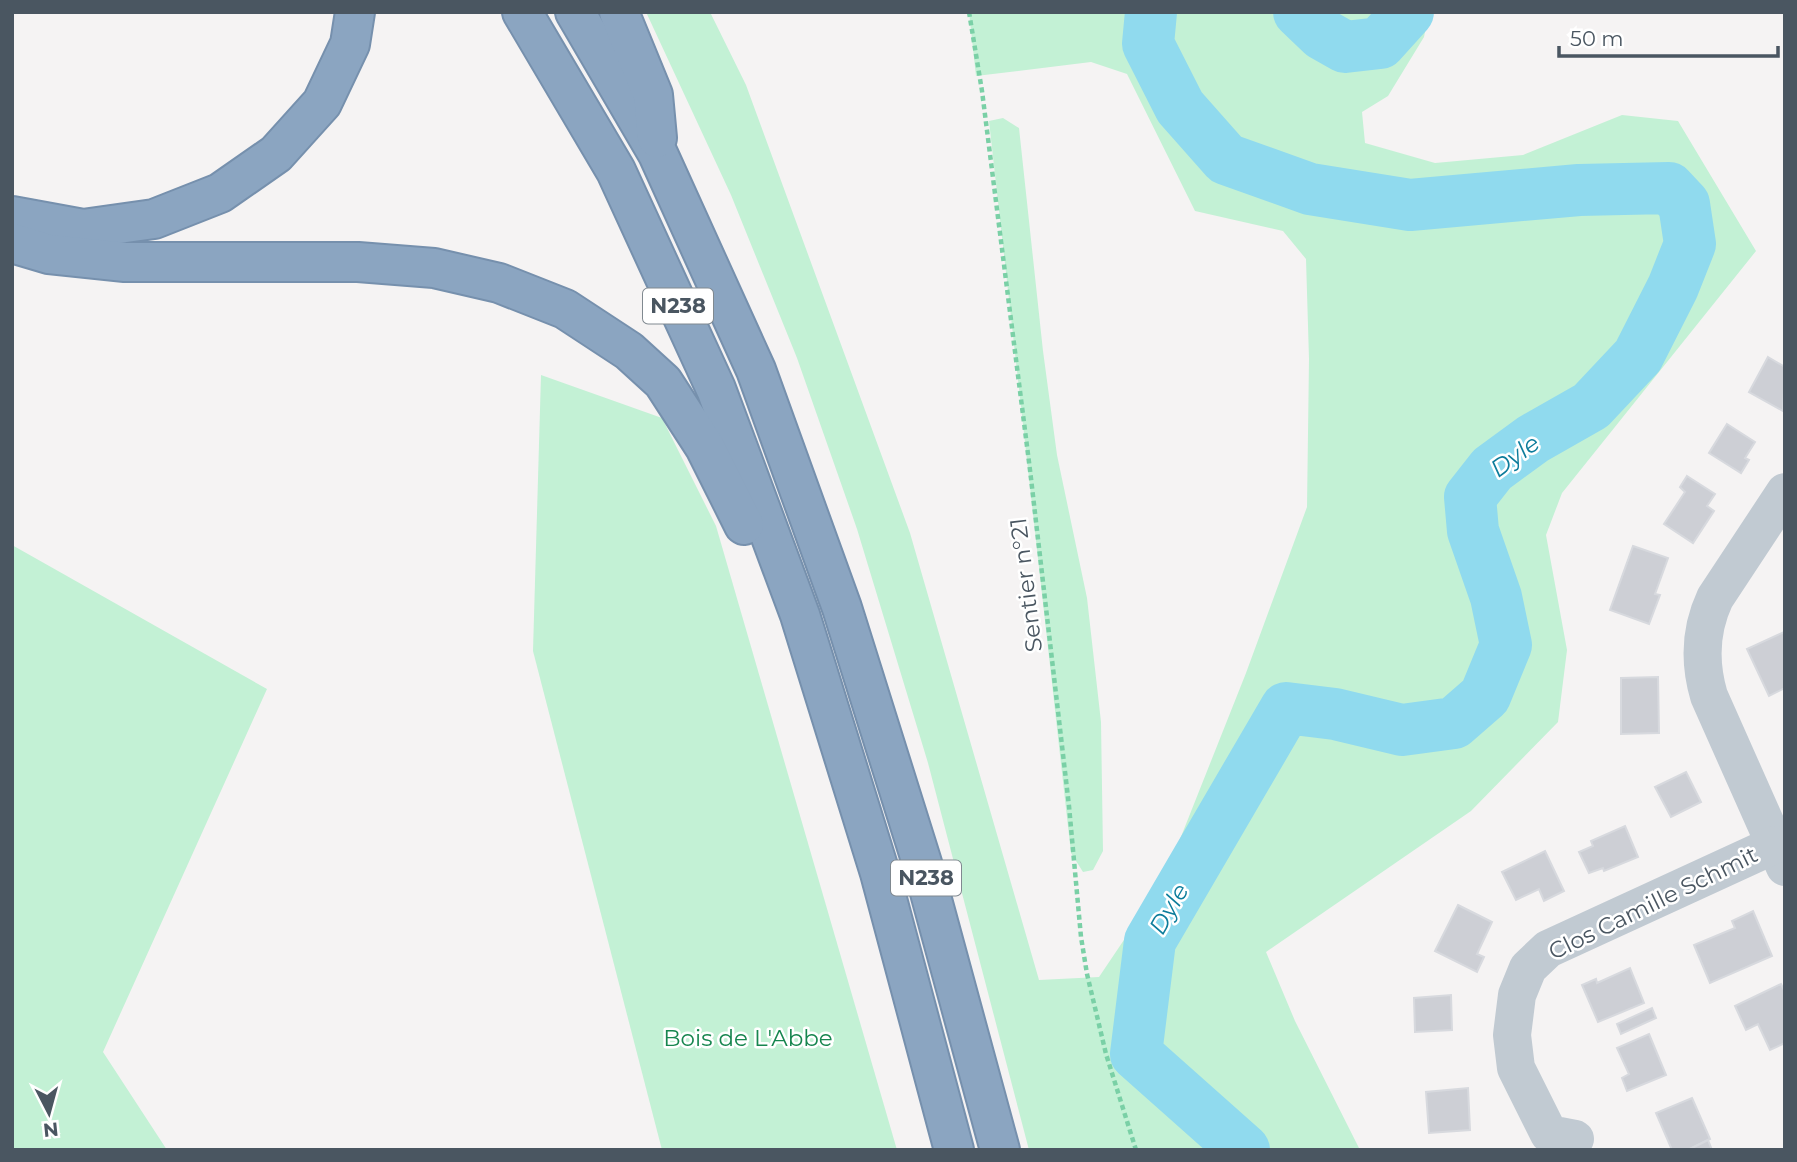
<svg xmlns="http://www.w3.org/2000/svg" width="1797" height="1162" font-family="Montserrat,sans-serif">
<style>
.green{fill:#c3f1d5}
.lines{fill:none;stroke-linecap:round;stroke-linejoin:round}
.river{stroke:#90daee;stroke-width:52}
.building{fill:#cdcfd5;stroke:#d7d9de;stroke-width:2}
.highway-casing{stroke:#7690ad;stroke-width:42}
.path{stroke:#7ad0a6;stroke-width:4.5;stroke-dasharray:5 3.5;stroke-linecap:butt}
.minor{stroke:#c1cad2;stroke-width:38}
.highway{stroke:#8ba5c1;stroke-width:38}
.labels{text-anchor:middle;stroke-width:5;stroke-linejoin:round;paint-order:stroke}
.shield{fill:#fff;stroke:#808990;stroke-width:2}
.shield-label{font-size:21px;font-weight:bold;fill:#4a5661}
.street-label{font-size:23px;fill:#4a5661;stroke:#fff}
.park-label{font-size:23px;fill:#17864f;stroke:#fff}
.water-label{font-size:24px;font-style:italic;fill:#0c7c9b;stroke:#fff}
</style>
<rect width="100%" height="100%" fill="#f5f3f3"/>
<!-- green -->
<g class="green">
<polygon points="646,12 710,12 746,85 910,533 1039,980 1099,977 1163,882 1246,673 1307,507 1309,359 1306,259 1283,231 1195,211 1127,74 1091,62 976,76 969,12 1429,12 1424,37 1388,96 1362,112 1365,143 1435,163 1523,155 1622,115 1678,121 1756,251 1562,493 1546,535 1567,650 1558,722 1471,811 1266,952 1295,1021 1360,1150 1029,1150 928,763 857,529 797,358 731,195"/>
<polygon points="1003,118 1019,128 1043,351 1057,455 1087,598 1101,722 1103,851 1093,870 1083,872 1071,853 989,121"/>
<polygon points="541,375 662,418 716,526 897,1150 662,1150 533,651"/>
<polygon points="12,545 267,689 103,1052 167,1150 12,1150"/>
</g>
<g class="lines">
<!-- river -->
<g class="river">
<polyline points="1151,12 1148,44 1180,107 1226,159 1310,189 1410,205 1579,190 1669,188 1684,204 1690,244 1673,287 1638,356 1591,406 1533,439 1492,469 1470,497 1473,531 1496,597 1506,645 1485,696 1454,723 1402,730 1335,714 1286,708 1150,941 1136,1054 1244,1150"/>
<polyline points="1299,12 1322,34 1345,47 1380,43 1408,12"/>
</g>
</g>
<!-- building -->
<g class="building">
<polygon points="1768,357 1785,367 1783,411 1749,392"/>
<polygon points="1727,424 1755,442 1745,458 1749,460 1741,473 1709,453"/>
<polygon points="1687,476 1715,494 1707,506 1714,511 1693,543 1664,524 1685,492 1680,487"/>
<polygon points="1633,546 1668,558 1655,594 1660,595 1649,624 1610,610"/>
<polygon points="1784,632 1785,688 1769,696 1747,649"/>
<polygon points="1658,677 1659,733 1621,734 1621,678"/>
<polygon points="1686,772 1701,802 1671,817 1655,787"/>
<polygon points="1625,826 1638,857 1604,871 1603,868 1589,873 1579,852 1593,846 1591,841"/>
<polygon points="1545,851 1564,891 1544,901 1539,889 1516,900 1502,872"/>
<polygon points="1458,905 1492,922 1477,954 1484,957 1477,972 1435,951"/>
<polygon points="1753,911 1772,956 1710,983 1694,945 1735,928 1732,921"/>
<polygon points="1630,968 1644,1003 1598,1022 1582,985 1596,979 1597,983"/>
<polygon points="1781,984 1785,992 1785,1043 1770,1050 1758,1024 1746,1030 1735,1006"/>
<polygon points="1451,995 1452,1030 1415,1032 1414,998"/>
<polygon points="1652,1008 1656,1018 1621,1034 1617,1024"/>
<polygon points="1649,1034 1666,1075 1627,1091 1622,1078 1629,1074 1617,1048"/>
<polygon points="1468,1088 1470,1130 1429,1133 1426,1092"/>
<polygon points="1692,1098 1710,1139 1688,1150 1672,1150 1656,1113"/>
<polygon points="1708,1140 1712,1150 1688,1150"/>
</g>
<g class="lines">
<defs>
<g id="highway">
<polyline points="522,12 616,171 716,389 800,615 880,873 954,1150"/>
<polyline points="575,12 658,154 756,370 842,608 922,863 1000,1150"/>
<polyline points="619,12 653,95 657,138"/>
<polyline points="12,216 83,229 154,219 220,193 276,154 322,103 350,44 355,12"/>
<polyline points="12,243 49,254 125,262 358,262 434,268 499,283 565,309 629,351 663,382 705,447 744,525"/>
</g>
</defs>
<!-- highway casing -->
<use href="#highway" class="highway-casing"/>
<!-- path -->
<polyline class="path" points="969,12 982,91 1030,470 1069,806 1081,937 1087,974 1106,1054 1136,1150"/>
<!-- minor -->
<g class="minor">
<path d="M1785 492 1715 598C1700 630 1699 662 1709 696L1785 867"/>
<polyline points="1575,1139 1549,1134 1516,1068 1512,1035 1517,995 1528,968 1548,949 1774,845"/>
</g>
<!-- highway -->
<use href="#highway" class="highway"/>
</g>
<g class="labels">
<!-- shield labels -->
<g class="shield">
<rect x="643" y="288.5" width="70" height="35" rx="5"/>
<rect x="891" y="860.5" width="70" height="35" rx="5"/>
</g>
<g class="shield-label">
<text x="678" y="313">N238</text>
<text x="926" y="885">N238</text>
</g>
<!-- street labels -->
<g class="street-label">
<text transform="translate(1026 585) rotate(-97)" y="8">Sentier n°21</text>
<text transform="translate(1653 903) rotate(-26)" y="8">Clos Camille Schmit</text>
</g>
<!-- park labels -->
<g class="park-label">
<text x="748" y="1046">Bois de L'Abbe</text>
</g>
<!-- water labels -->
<g class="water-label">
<text transform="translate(1515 456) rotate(-36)" y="8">Dyle</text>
<text transform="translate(1169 909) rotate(-60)" y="8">Dyle</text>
</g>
</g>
<!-- border -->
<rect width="1797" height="1162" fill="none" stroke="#4a5661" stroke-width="28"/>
<!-- north arrow -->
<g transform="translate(49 1113) rotate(174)" stroke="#ffffff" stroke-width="5" paint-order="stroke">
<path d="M0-5L12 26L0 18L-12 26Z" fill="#4a5661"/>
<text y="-10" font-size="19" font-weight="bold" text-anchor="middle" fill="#4a5661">N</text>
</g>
<!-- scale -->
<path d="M1559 46v10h219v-10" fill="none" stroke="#4a5661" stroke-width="3.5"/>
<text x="1570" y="46" font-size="21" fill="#4a5661" stroke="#ffffff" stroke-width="5" paint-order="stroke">50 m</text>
</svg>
